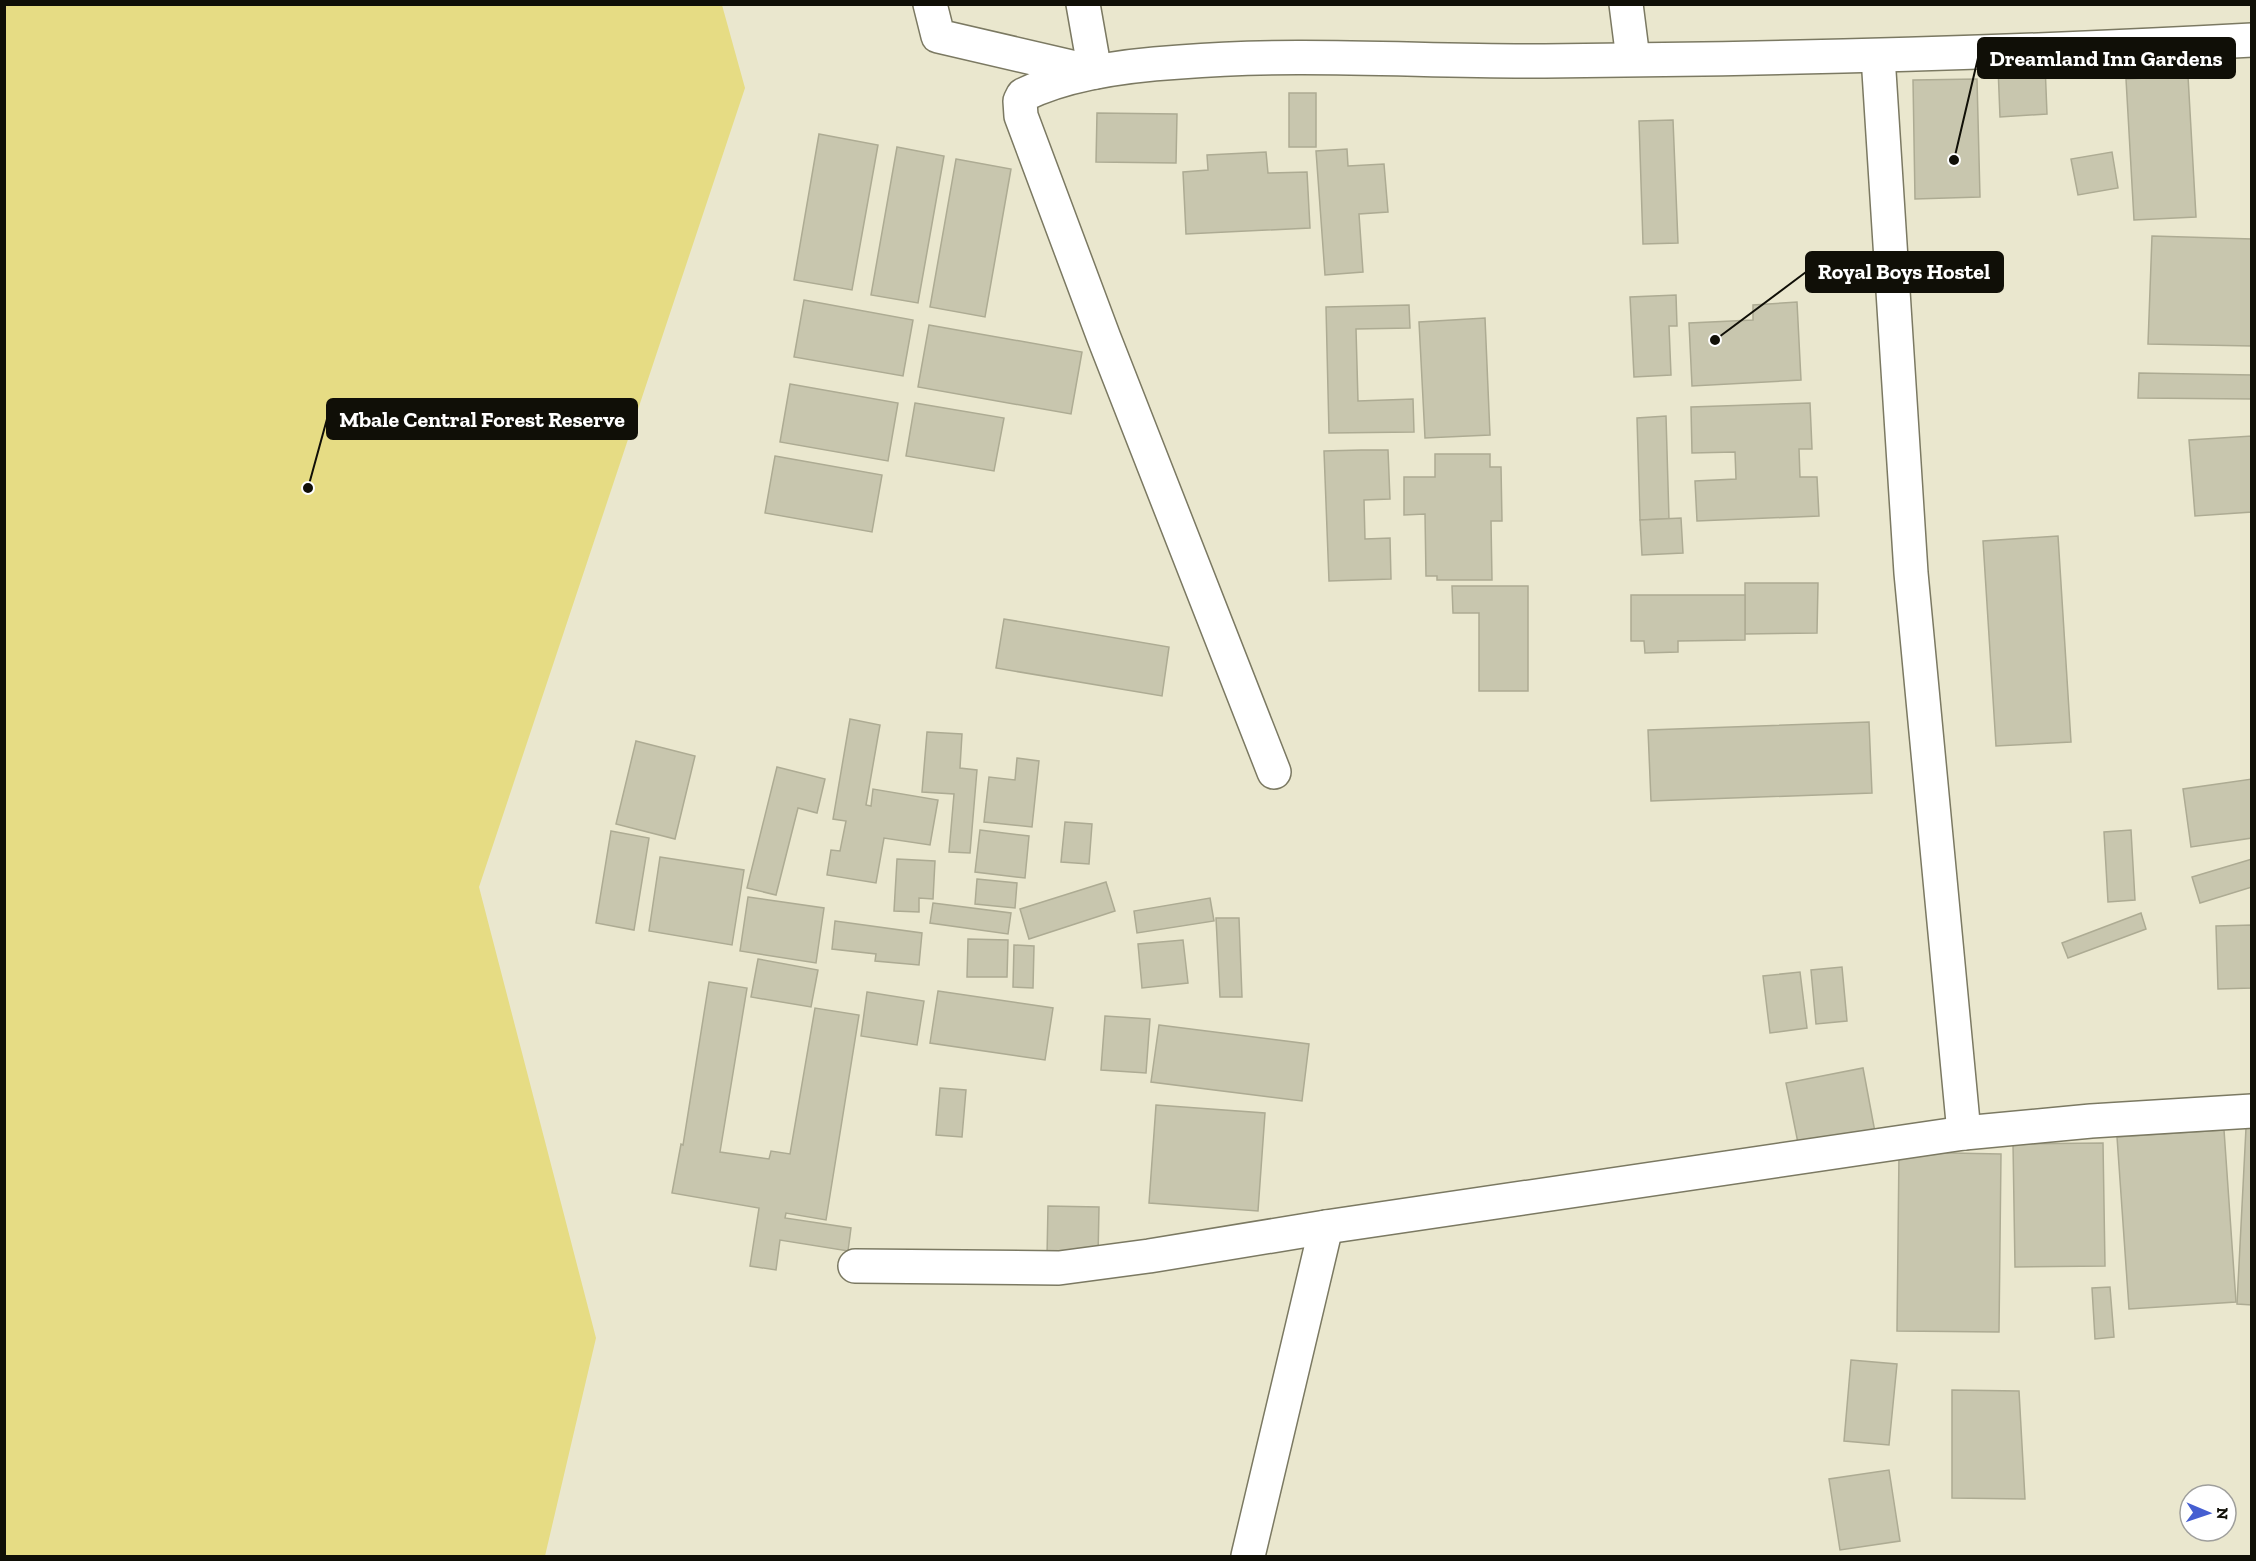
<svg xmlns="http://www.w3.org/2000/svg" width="2256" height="1561" font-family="'Zilla Slab',serif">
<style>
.green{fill:#e6dc84}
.building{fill:#c8c6ae;stroke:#adab93;stroke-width:1.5}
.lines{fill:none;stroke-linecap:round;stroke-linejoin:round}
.street-casing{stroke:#7b7962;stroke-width:36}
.street{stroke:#fff;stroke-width:33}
.leader{fill:none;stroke:#100f07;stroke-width:2}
.callout-dot{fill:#100f07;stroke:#fff;stroke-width:2}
.callout{fill:#100f07;stroke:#100f07;stroke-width:2}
.callout-label{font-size:22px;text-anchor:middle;font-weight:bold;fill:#fff}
</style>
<rect width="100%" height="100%" fill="#eae7ce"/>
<!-- green -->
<polygon class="green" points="5,4 722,5 745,88 479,887 596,1338 545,1556 5,1556"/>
<!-- building -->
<g class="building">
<polygon points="2045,64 2047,114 2000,117 1998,67"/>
<polygon points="2188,76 2196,217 2134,220 2126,79"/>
<polygon points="1977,79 1980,197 1915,199 1913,80"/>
<rect x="1289" y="93" width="27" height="54"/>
<polygon points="1097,113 1177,114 1176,163 1096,162"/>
<polygon points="1673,120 1678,243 1643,244 1639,121"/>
<polygon points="819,134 878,145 852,290 794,280"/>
<polygon points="897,147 944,156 918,303 871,295"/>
<polygon points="1347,149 1348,166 1384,164 1388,212 1359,214 1363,272 1325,275 1316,151"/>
<polygon points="1266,152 1268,173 1307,172 1310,228 1186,234 1183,172 1208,170 1207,155"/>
<polygon points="2112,152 2118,188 2078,195 2071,159"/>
<polygon points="956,159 1011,169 985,317 930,307"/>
<polygon points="2152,236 2252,239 2252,346 2148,344"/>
<polygon points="1676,295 1677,326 1669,326 1671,375 1634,377 1630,297"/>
<polygon points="804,300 913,320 903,376 794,357"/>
<polygon points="1797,302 1801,380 1692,386 1689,323 1753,320 1753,305"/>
<polygon points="1409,305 1410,328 1356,329 1358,401 1413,399 1414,432 1329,433 1326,307"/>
<polygon points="1485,318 1490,435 1425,438 1419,322"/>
<polygon points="929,325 1082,352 1071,414 918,387"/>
<polygon points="2139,373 2252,375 2252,399 2138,398"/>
<polygon points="790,384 898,403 888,461 780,442"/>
<polygon points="915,403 1004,418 994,471 906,456"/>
<polygon points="1810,403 1812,449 1799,449 1800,477 1817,477 1819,516 1697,521 1695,481 1736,479 1735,452 1692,453 1691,407"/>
<polygon points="1666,416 1669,519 1640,520 1637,418"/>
<polygon points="2252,436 2252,512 2195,516 2189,440"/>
<polygon points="1361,450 1388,450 1390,499 1364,500 1365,539 1390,538 1391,579 1329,581 1324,451"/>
<polygon points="1435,454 1490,454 1490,467 1501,467 1502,521 1491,521 1492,580 1437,580 1437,576 1426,576 1425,514 1404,515 1404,477 1435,477"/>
<polygon points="775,456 882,475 872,532 765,513"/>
<polygon points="1681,518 1683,553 1642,555 1640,520"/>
<polygon points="2058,536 2071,742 1996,746 1983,541"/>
<polygon points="1745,583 1818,583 1817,633 1745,634"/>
<polygon points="1452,586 1528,586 1528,691 1479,691 1479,613 1453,613"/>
<polygon points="1631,595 1745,595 1745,640 1678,641 1678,652 1645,653 1644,641 1631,641"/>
<polygon points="1004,619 1169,647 1162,696 996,668"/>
<polygon points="850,719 880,725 866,805 871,806 873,789 938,800 930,845 884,838 876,883 827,875 831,850 840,851 846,821 833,819"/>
<polygon points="1869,722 1872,793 1651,801 1648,730"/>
<polygon points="927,732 962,734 960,768 977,770 970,853 949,852 954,794 922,792"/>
<polygon points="636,741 695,756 675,839 616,824"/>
<polygon points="1017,758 1039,761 1032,827 984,822 989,777 1015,780"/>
<polygon points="777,767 825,779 817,813 798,808 776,895 747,888"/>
<polygon points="2252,779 2252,838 2191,847 2183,789"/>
<polygon points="1065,822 1092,824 1089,864 1061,862"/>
<polygon points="980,830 1029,836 1025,878 975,872"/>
<polygon points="2131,830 2135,900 2108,902 2104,832"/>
<polygon points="611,831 649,838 634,930 596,923"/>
<polygon points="660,857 744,870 732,945 649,931"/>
<polygon points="897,859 935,861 933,899 919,898 919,912 894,911"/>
<polygon points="2252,859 2252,887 2200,903 2192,877"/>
<polygon points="977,879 1017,883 1015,908 975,904"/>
<polygon points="1106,882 1115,911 1029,939 1020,909"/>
<polygon points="748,897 824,908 816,963 740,951"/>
<polygon points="1210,898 1214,921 1137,933 1134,911"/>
<polygon points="933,903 1011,913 1008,934 930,923"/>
<polygon points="2141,913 2146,929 2068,958 2062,943"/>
<polygon points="1216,918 1239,918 1242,997 1220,997"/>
<polygon points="835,921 922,933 919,965 875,961 876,954 832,949"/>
<polygon points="2252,925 2252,988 2218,989 2216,926"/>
<polygon points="968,939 1008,940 1007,977 967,977"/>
<polygon points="1183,940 1188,983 1142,988 1138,944"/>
<polygon points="1014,945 1034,946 1033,988 1013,987"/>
<polygon points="758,959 818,970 811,1007 751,997"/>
<polygon points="1842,967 1847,1021 1816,1024 1811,970"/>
<polygon points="1800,972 1807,1028 1770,1033 1763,976"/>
<polygon points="709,982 747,988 720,1152 769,1159 771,1151 790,1154 815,1008 859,1015 826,1220 786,1213 785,1218 851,1228 848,1251 780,1240 776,1270 750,1266 759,1208 672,1193 681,1144 683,1145"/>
<polygon points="938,991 1053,1008 1045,1060 930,1043"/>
<polygon points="867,992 924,1001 917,1045 861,1036"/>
<polygon points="1105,1016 1150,1019 1146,1073 1101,1070"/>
<polygon points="1159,1025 1309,1044 1302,1101 1151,1082"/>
<polygon points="1863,1068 1875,1132 1799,1148 1786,1083"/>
<polygon points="940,1088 966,1090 962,1137 936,1135"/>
<polygon points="1156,1105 1265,1113 1258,1211 1149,1203"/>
<polygon points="2246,1128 2252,1128 2252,1305 2237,1304"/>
<polygon points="2224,1130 2236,1302 2129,1309 2117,1137"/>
<polygon points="2103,1143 2105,1266 2015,1267 2013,1144"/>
<polygon points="1899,1152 2001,1154 1999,1332 1897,1331"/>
<polygon points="1048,1206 1099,1207 1098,1257 1047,1256"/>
<polygon points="2110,1287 2114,1337 2095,1339 2092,1288"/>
<polygon points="1851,1360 1897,1364 1889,1445 1844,1441"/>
<polygon points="1952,1390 2019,1391 2025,1499 1952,1498"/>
<polygon points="1889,1470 1900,1541 1840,1550 1829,1479"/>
</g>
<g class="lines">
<defs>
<g id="street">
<polyline points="930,4 938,36 1093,72"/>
<polyline points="1083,4 1095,72"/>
<polyline points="1626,4 1633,59"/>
<polyline points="1878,56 1911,573 1964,1133"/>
<path d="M1274 772 1104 338 1021 116 1020 101 1023 95C1069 72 1130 65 1180 62 1302 52 1424 62 1545 61 1781 59 2016 53 2252 40"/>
<polyline points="855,1266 1059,1268 1149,1256 1326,1227 1964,1133 2091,1121 2252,1111"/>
<polyline points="1248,1556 1326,1227"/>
</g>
</defs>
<!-- street casing -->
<use href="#street" class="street-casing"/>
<!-- street -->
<use href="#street" class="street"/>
</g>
<!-- callouts -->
<path class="leader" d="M1954 160L1978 58M1715 340L1806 272M308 488L327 419"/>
<g class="callout-dot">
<circle cx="1954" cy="160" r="6"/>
<circle cx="1715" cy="340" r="6"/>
<circle cx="308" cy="488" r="6"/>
</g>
<g class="callout">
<rect x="1978" y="38" width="257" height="40" rx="6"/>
<rect x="1806" y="252" width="197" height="40" rx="6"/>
<rect x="327" y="399" width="310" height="40" rx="6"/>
</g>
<g class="callout-label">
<text x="2106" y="66">Dreamland Inn Gardens</text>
<text x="1904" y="279">Royal Boys Hostel</text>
<text x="482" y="427">Mbale Central Forest Reserve</text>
</g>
<!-- border -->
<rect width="2256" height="1561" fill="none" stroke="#100f07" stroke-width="12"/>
<!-- north arrow -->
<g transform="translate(2208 1513) rotate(92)"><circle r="28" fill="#ffffff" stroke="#9f9f9c" stroke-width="1.5"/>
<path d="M0-4.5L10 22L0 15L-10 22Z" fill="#455ed1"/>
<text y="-9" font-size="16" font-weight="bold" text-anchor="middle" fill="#100f07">N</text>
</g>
</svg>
